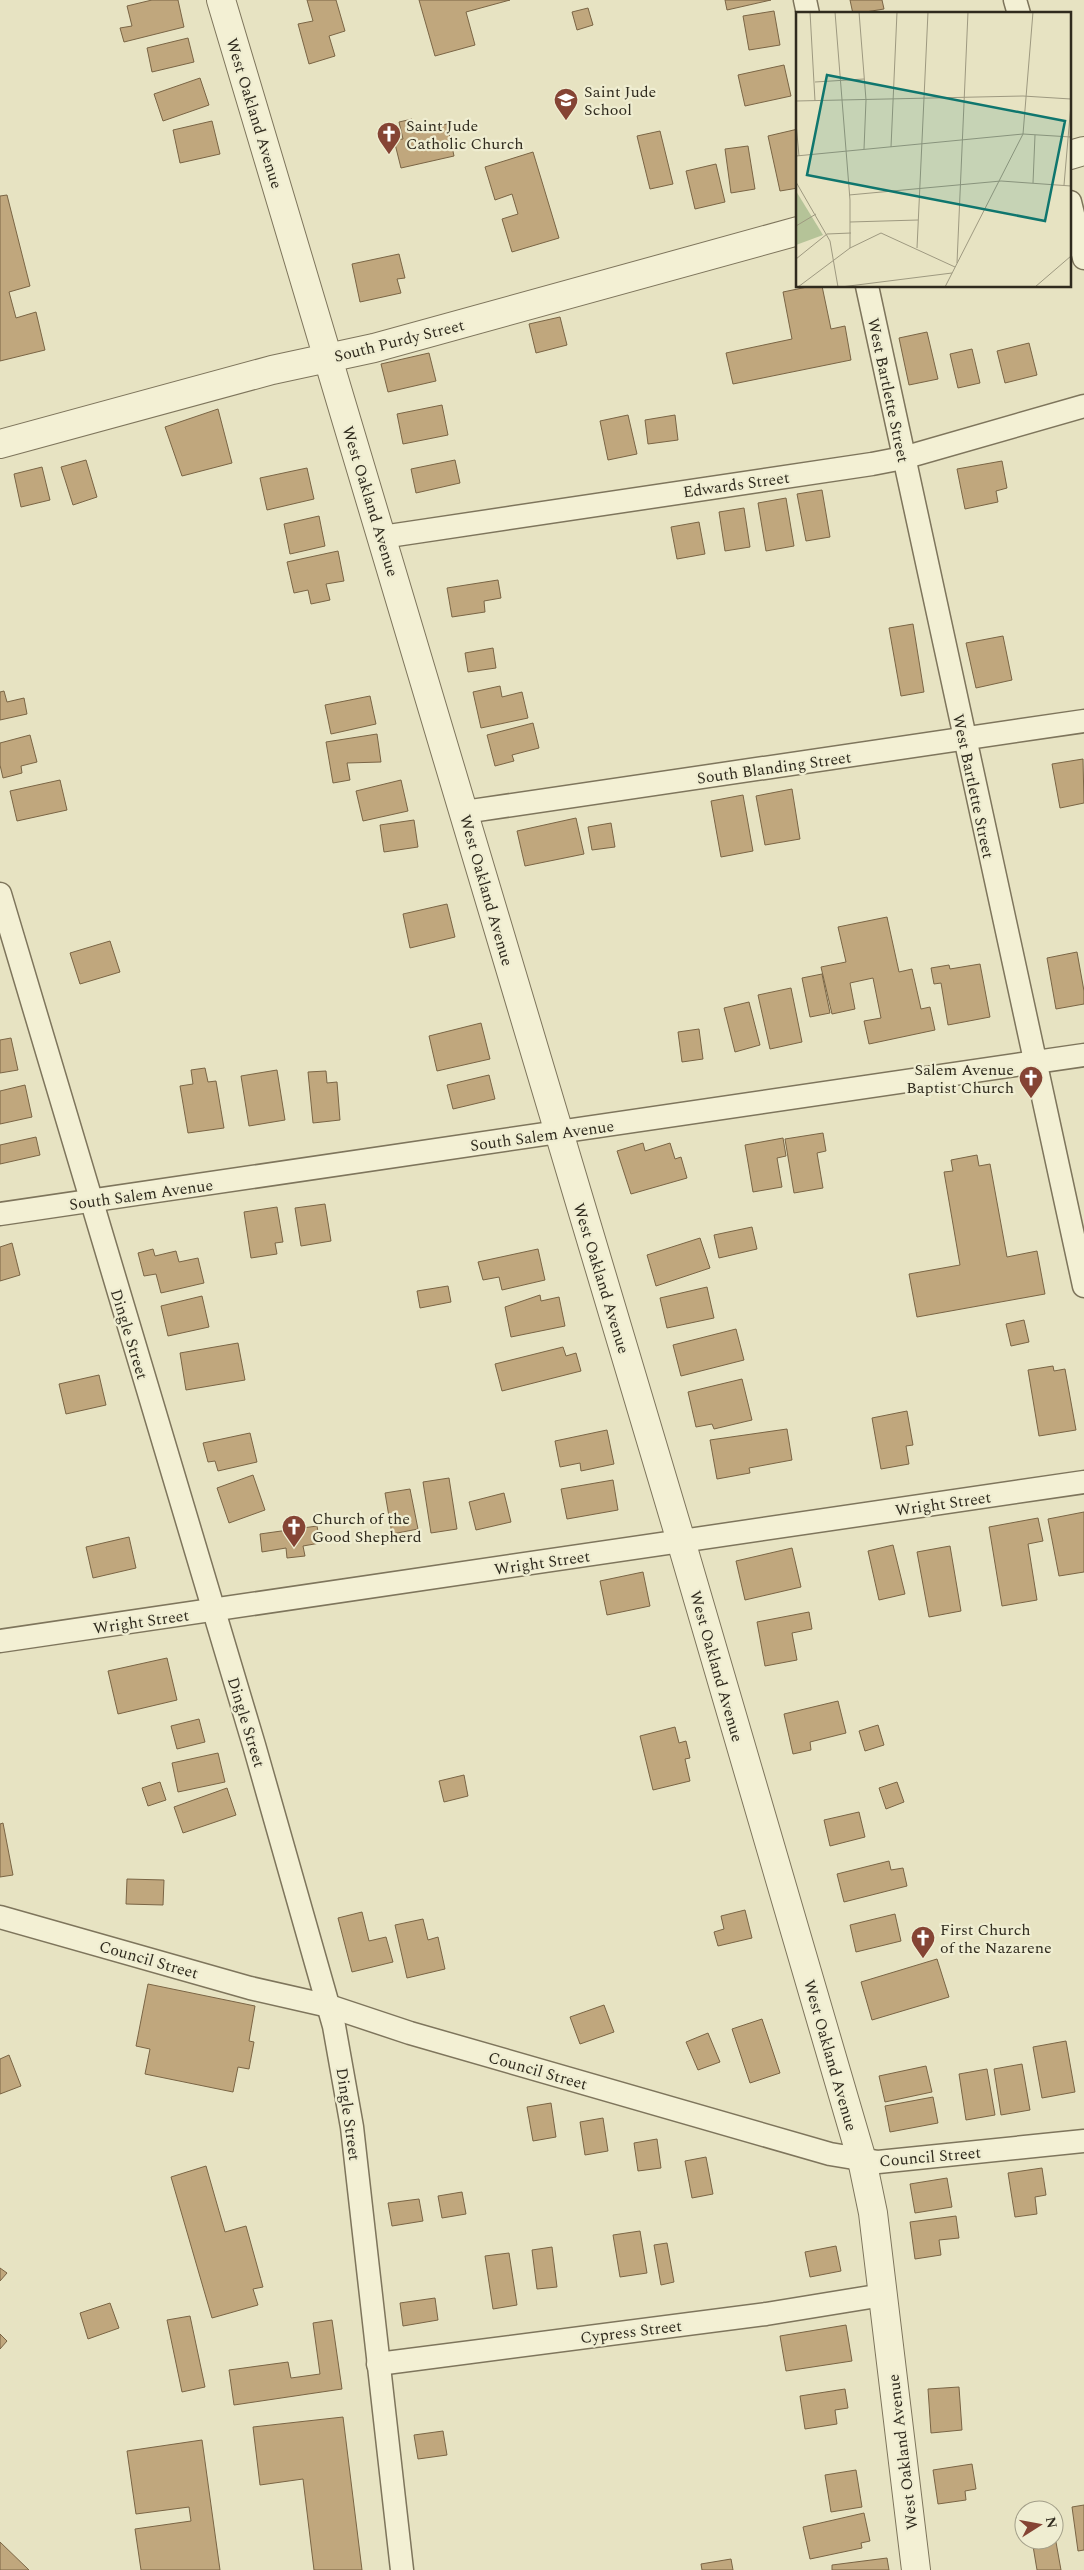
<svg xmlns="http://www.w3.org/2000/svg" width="1084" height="2570" font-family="Spectral,serif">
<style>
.building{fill:#c0a77d;stroke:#7a6545}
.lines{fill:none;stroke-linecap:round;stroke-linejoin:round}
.minor-casing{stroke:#7e755c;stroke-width:25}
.tertiary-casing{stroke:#7e755c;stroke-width:30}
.minor{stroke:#f3f0d4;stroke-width:22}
.tertiary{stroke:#f3f0d4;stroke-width:28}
.labels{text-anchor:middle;stroke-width:4.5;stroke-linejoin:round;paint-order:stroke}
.poi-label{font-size:16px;fill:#302b1e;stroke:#efedd1;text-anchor:start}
.street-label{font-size:16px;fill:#302b1e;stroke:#efedd1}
.inset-road{fill:none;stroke:#9e9980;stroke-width:1}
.view{fill:#0f766e;fill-opacity:0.15;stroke:#0f766e;stroke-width:2.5}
.inset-edge{fill:none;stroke:#302b1e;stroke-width:2.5}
</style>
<rect width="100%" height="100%" fill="#e7e3c2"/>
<!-- building -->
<g class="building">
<polygon points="152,0 178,0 184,27 124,42 120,28 132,26 127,6"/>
<polygon points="307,0 336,0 345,31 329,36 335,56 309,64 298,24 313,21"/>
<polygon points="419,0 510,0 466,12 475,45 435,56"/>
<polygon points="725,0 771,0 727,10"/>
<polygon points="850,0 882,0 884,9 853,14"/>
<polygon points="588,8 593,25 577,30 572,12"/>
<polygon points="774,11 780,45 749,50 743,16"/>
<polygon points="188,38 194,62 152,72 147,48"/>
<polygon points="784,65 791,96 745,106 738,75"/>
<polygon points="200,78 209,105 163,121 154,94"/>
<polygon points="412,119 415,132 447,124 454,156 401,168 394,140 403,139 399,122"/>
<polygon points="212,121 220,154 180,163 173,130"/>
<polygon points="798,129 798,188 780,191 768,136"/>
<polygon points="660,131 673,184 650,189 637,136"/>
<polygon points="748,146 755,189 731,193 725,149"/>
<polygon points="533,152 559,238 512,252 502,219 518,214 512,194 495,200 485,167"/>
<polygon points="716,164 725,202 695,209 686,171"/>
<polygon points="7,195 30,286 9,292 16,318 36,312 45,350 0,361 0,196"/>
<polygon points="399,254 405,278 397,279 401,293 360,302 352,264"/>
<polygon points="812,286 822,286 831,329 845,326 851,360 733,384 726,353 792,339 783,292"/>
<polygon points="560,317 567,345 536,353 529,324"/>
<polygon points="927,332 938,379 909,385 899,338"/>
<polygon points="1029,343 1037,375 1005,383 997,351"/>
<polygon points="972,349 980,383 958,388 950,354"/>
<polygon points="429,353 436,381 388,392 381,364"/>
<polygon points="442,405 448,435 403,444 397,414"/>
<polygon points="218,409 232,463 182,476 165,427"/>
<polygon points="628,415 637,454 608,460 600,421"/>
<polygon points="675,415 678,440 648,444 645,420"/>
<polygon points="86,460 97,497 73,505 61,467"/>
<polygon points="455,460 460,483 416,493 411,469"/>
<polygon points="1002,461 1007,488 996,491 998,502 965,509 957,469"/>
<polygon points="42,467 50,500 21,507 14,474"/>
<polygon points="307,468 314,499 267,510 260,478"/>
<polygon points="822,490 830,537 806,541 797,494"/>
<polygon points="786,498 794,546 766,551 758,503"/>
<polygon points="744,508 750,547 725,551 719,512"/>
<polygon points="319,516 325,546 290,554 284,524"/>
<polygon points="699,522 705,554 677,559 671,527"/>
<polygon points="338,551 344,581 326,584 330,600 311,604 308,590 294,593 287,562"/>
<polygon points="498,580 501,598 484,601 485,612 452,617 447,588"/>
<polygon points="913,624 924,692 901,696 889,628"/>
<polygon points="1003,636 1012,680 976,688 966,643"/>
<polygon points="493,648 496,668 468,672 465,653"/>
<polygon points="500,686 502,697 522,692 528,718 481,728 473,692"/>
<polygon points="4,691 7,702 24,698 27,714 0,720 0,692"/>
<polygon points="370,696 376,724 331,734 325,705"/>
<polygon points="533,723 539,748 512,755 514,761 495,766 487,735"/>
<polygon points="377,734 381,762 347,763 350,780 333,783 326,742"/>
<polygon points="30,735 37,762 21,766 22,773 3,778 0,765 0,743"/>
<polygon points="1083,759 1084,803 1060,808 1052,764"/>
<polygon points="60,780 67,810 17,821 10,791"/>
<polygon points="401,780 408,811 363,821 356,791"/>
<polygon points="792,789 800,839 765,845 756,796"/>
<polygon points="743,795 753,851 721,857 711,801"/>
<polygon points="576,818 584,854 525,866 517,831"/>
<polygon points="414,820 418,847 384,852 380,825"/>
<polygon points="611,823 615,847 592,850 588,827"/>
<polygon points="447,904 455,937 410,948 403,914"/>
<polygon points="887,917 899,972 912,969 921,1009 930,1007 935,1030 869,1044 864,1021 881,1018 873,978 850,983 855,1009 832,1014 821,967 846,962 838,927"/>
<polygon points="110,941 120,972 80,984 70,953"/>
<polygon points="1077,952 1084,991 1084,1004 1056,1009 1047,958"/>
<polygon points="980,964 990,1017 948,1025 941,983 934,984 931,968 949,965 950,969"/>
<polygon points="822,974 830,1013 810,1017 802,978"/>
<polygon points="791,988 802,1042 770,1049 758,995"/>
<polygon points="749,1002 760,1045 735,1052 724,1008"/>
<polygon points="481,1023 490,1059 437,1071 429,1036"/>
<polygon points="699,1029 703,1059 682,1062 678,1032"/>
<polygon points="11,1038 18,1070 0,1073 0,1040"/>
<polygon points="205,1068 208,1082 216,1081 224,1128 188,1133 180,1086 193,1084 191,1070"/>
<polygon points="277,1070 285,1120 249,1126 241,1076"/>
<polygon points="326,1071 327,1083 337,1082 340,1120 313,1123 308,1072"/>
<polygon points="489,1075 495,1099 453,1109 447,1085"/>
<polygon points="25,1085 32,1117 0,1124 0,1091"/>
<polygon points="823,1133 826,1151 817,1153 823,1188 794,1193 785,1139"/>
<polygon points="36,1137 40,1155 0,1164 0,1145"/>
<polygon points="783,1138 786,1156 777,1158 782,1187 753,1192 745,1145"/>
<polygon points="643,1143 645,1151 670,1143 675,1159 681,1157 687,1178 631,1194 617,1151"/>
<polygon points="977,1155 979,1166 990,1164 1007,1257 1037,1251 1045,1294 917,1317 909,1274 960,1265 944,1172 953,1171 951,1160"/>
<polygon points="325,1204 331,1241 301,1246 295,1208"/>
<polygon points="277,1207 283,1242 275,1243 277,1254 251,1258 244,1212"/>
<polygon points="752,1227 757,1249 719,1258 714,1235"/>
<polygon points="700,1238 710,1268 656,1286 647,1255"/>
<polygon points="12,1243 20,1275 0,1281 0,1247"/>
<polygon points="153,1249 155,1256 176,1251 179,1262 198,1258 204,1283 161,1293 156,1274 144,1276 138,1253"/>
<polygon points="538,1249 545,1280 502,1290 499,1277 483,1280 478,1262"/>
<polygon points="448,1286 451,1302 420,1308 417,1291"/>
<polygon points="707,1287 714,1318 667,1328 660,1298"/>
<polygon points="540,1295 541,1301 559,1297 565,1326 511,1337 505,1307"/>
<polygon points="202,1296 209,1327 168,1336 161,1306"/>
<polygon points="1024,1320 1029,1342 1011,1346 1006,1324"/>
<polygon points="736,1329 744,1360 681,1376 673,1345"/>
<polygon points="238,1343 245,1380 186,1390 180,1353"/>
<polygon points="563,1347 566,1356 576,1353 581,1371 502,1391 495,1364"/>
<polygon points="1053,1366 1054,1371 1065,1369 1076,1430 1039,1436 1028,1370"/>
<polygon points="99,1375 106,1405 66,1414 59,1384"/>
<polygon points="742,1379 752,1420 714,1429 712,1424 696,1427 688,1392"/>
<polygon points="907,1411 913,1445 906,1446 909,1464 881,1469 872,1418"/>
<polygon points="787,1429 792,1460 749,1468 750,1473 717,1479 710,1440"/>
<polygon points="607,1430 614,1464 581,1471 580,1463 560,1467 555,1441"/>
<polygon points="250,1433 257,1462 218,1471 215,1461 208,1462 203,1443"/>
<polygon points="253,1475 265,1510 229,1523 217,1488"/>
<polygon points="449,1478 457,1529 431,1533 423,1482"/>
<polygon points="613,1480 618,1510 567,1519 561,1489"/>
<polygon points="410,1489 418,1529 392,1534 385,1493"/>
<polygon points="504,1493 511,1522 476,1530 469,1502"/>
<polygon points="1084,1512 1084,1572 1059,1576 1048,1519"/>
<polygon points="1038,1518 1043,1541 1028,1544 1037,1600 1002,1606 989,1527"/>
<polygon points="317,1526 320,1543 303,1546 305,1556 287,1558 286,1548 262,1552 260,1534"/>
<polygon points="129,1537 136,1568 93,1578 86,1547"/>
<polygon points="893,1545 905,1594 879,1600 868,1551"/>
<polygon points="950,1546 961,1611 929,1617 917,1552"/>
<polygon points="792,1548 801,1587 745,1600 736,1561"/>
<polygon points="643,1572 650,1606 607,1615 600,1581"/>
<polygon points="809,1612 812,1629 792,1633 797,1660 765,1666 757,1622"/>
<polygon points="167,1658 177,1700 118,1714 108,1671"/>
<polygon points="838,1701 846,1733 810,1742 811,1750 793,1754 784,1714"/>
<polygon points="199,1719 205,1742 177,1749 171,1726"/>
<polygon points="878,1725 884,1745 865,1751 859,1731"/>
<polygon points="675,1727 679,1743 686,1741 690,1758 685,1759 690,1781 653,1790 640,1736"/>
<polygon points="218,1753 225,1782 178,1792 172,1763"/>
<polygon points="464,1775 468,1796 444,1802 439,1781"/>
<polygon points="160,1782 166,1800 148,1806 142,1788"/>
<polygon points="897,1782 904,1802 886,1809 879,1788"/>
<polygon points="227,1788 236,1815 183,1833 174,1807"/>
<polygon points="859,1812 865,1837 830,1846 824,1820"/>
<polygon points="3,1823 13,1875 0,1877 0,1824"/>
<polygon points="889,1861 891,1870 903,1868 907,1886 844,1902 837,1874"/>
<polygon points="127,1879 164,1880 163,1905 126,1904"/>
<polygon points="745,1910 752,1938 718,1946 714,1932 724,1929 721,1916"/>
<polygon points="362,1912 369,1941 386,1937 393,1962 352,1972 338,1918"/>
<polygon points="895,1914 901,1941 856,1952 850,1925"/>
<polygon points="423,1919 428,1940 438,1937 445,1969 407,1978 395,1925"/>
<polygon points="937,1959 949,1997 872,2020 861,1982"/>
<polygon points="148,1984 255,2006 249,2041 254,2042 249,2069 238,2067 233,2092 145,2074 150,2049 136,2046"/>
<polygon points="604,2005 614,2032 580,2044 570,2017"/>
<polygon points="762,2019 780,2073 750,2083 732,2029"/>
<polygon points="708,2033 720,2062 698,2070 686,2042"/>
<polygon points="1066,2041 1075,2092 1042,2098 1033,2047"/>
<polygon points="9,2055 21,2086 0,2094 0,2059"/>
<polygon points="1022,2064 1030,2110 1001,2115 994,2069"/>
<polygon points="926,2066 932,2092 885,2102 879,2076"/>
<polygon points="987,2069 995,2115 966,2120 959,2074"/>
<polygon points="933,2097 938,2123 890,2132 885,2106"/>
<polygon points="551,2103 556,2137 533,2141 527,2107"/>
<polygon points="603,2118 608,2151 585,2155 580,2122"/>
<polygon points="657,2139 661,2168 638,2171 634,2143"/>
<polygon points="706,2157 713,2194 692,2198 685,2161"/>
<polygon points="206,2166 225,2232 246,2226 263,2287 253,2289 258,2305 212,2318 171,2177"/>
<polygon points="1042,2168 1046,2195 1035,2197 1037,2214 1015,2217 1008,2173"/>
<polygon points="947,2178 952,2207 915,2213 910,2184"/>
<polygon points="462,2192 466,2214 442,2218 438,2196"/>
<polygon points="419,2199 423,2221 392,2226 388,2203"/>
<polygon points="956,2216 959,2238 939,2240 941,2255 915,2259 910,2222"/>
<polygon points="640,2231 647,2273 620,2277 613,2235"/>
<polygon points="667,2243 674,2282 661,2285 654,2245"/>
<polygon points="836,2246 841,2271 810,2277 805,2252"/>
<polygon points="552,2247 557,2287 537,2289 532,2250"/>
<polygon points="509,2253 517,2305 493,2309 485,2256"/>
<polygon points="0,2268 7,2273 0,2281"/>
<polygon points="435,2298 438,2320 403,2326 400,2303"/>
<polygon points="110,2303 119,2328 88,2339 80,2313"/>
<polygon points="190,2316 205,2387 182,2392 167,2320"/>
<polygon points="332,2320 342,2389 234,2405 229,2370 288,2362 291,2378 320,2374 313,2323"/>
<polygon points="846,2325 852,2361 786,2371 780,2336"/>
<polygon points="0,2334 7,2341 0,2349"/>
<polygon points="959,2387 962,2430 931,2433 928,2389"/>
<polygon points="845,2389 848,2408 835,2410 837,2424 805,2429 800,2396"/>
<polygon points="343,2417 362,2570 314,2570 303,2479 260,2485 253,2427"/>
<polygon points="443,2431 447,2455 418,2459 414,2435"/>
<polygon points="202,2440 220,2570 141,2570 135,2529 191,2521 189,2507 136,2514 127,2451"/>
<polygon points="972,2464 976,2489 965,2491 966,2500 938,2504 933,2470"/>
<polygon points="856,2470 862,2507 831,2512 825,2475"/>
<polygon points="1084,2505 1084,2550 1078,2551 1072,2507"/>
<polygon points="864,2513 870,2541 861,2543 862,2548 810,2559 803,2527"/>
<polygon points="1054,2531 1061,2570 1037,2570 1032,2540 1054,2540"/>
<polygon points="0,2542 29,2570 0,2570"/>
<polygon points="887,2558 889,2570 832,2570 832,2565"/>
<polygon points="731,2559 733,2570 702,2570 701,2564"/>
</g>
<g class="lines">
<defs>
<g id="minor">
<polyline points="805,0 808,14"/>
<polyline points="1015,0 1019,14"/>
<polyline points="1070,202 1084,258"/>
<polyline points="867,286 1084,1286"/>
<polyline points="382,537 872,464 903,458 1084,406"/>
<polyline points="464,812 1084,721"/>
<polyline points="0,894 254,1745 334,2026 352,2127 402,2570"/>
<polyline points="0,1214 1084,1055"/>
<polyline points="0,1641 1084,1482"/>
<polyline points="0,1917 250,1988 329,2006 410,2033 830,2154 878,2162 1084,2141"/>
<polyline points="378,2364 766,2314 883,2295"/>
</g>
<g id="tertiary">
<polyline points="221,0 681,1541 862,2160 873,2213 916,2570"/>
<polyline points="1070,155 1084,151"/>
<polyline points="0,444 272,370 374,348 798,231"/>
</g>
</defs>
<!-- minor casing -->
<use href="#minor" class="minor-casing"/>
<!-- tertiary casing -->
<use href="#tertiary" class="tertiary-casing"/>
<!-- minor -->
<use href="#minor" class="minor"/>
<!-- tertiary -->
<use href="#tertiary" class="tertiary"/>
</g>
<!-- icons -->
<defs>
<symbol id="school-pin" viewBox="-11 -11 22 30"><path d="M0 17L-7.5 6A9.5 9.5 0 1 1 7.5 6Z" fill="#854434" stroke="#efedd1"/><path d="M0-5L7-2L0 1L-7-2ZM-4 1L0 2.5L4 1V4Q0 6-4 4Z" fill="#fff"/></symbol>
<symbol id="church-pin" viewBox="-11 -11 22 30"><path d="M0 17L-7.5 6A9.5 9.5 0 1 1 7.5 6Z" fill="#854434" stroke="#efedd1"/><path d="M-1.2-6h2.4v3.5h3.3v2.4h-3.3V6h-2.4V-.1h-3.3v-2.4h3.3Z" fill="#fff"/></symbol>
</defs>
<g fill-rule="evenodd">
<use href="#school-pin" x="552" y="86" width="28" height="38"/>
<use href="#church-pin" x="375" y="120" width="28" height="38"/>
<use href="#church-pin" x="1017" y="1064" width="28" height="38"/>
<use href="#church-pin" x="280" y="1513" width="28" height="38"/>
<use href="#church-pin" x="909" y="1924" width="28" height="38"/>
</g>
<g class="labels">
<!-- poi labels -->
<g class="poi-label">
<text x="584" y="97">Saint Jude<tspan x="584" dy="18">School</tspan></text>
<text x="406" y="131">Saint Jude<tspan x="406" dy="18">Catholic Church</tspan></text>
<text x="1014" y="1075" text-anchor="end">Salem Avenue<tspan x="1014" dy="18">Baptist Church</tspan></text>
<text x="312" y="1524">Church of the<tspan x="312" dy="18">Good Shepherd</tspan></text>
<text x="940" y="1935">First Church<tspan x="940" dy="18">of the Nazarene</tspan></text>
</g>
<!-- street labels -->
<g class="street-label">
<text transform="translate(255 113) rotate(73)" y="6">West Oakland Avenue</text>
<text transform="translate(399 340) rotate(-14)" y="6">South Purdy Street</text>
<text transform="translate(889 390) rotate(78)" y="6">West Bartlette Street</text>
<text transform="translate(736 484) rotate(-8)" y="6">Edwards Street</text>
<text transform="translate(371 501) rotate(73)" y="6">West Oakland Avenue</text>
<text transform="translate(774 767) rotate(-8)" y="6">South Blanding Street</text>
<text transform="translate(974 786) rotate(78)" y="6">West Bartlette Street</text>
<text transform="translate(487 890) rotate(74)" y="6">West Oakland Avenue</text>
<text transform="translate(542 1135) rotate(-8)" y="6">South Salem Avenue</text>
<text transform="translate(141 1194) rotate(-8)" y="6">South Salem Avenue</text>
<text transform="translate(602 1278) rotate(73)" y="6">West Oakland Avenue</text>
<text transform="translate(130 1334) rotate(73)" y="6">Dingle Street</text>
<text transform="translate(943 1503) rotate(-8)" y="6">Wright Street</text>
<text transform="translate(542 1562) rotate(-8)" y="6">Wright Street</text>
<text transform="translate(141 1621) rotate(-8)" y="6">Wright Street</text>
<text transform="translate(717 1666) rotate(74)" y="6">West Oakland Avenue</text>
<text transform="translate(247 1722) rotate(73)" y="6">Dingle Street</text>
<text transform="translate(149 1959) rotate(16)" y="6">Council Street</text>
<text transform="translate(831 2055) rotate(74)" y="6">West Oakland Avenue</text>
<text transform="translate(538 2070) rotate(16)" y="6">Council Street</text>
<text transform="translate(349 2114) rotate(82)" y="6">Dingle Street</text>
<text transform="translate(930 2156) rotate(-5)" y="6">Council Street</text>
<text transform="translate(631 2331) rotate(-7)" y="6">Cypress Street</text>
<text transform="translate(902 2452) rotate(-97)" y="6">West Oakland Avenue</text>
</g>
</g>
<!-- overview -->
<g transform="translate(796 12)">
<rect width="275" height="275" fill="#e7e3c2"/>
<path d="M0 179 27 223 0 233Z" fill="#b5c398"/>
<path class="inset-road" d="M14 0 19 89M39 0 54 188V236M63 0 70 88 68 137M19 70 68 67M0 89 227 84 275 87M0 111 3 144M95 135 101 0M0 144 227 122 275 125M0 170 34 229 42 275M237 171 239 123M268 173 275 92M53 183 205 169 275 174M54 210 122 208M0 214 20 202M121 236 132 0M0 247 31 222 55 221M161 251 172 0M2 275 54 236 85 221 159 255M45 275 156 261M149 275 227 122 237 0M239 275 275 244"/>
<path class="view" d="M31 63 269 109 249 209 11 163Z"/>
<rect width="275" height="275" class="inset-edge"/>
</g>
<!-- north arrow -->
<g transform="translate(1039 2525) rotate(79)"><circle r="24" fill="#efedd1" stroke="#a39f89"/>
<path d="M0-4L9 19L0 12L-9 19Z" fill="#854434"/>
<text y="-8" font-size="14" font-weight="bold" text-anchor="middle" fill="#302b1e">N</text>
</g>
</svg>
